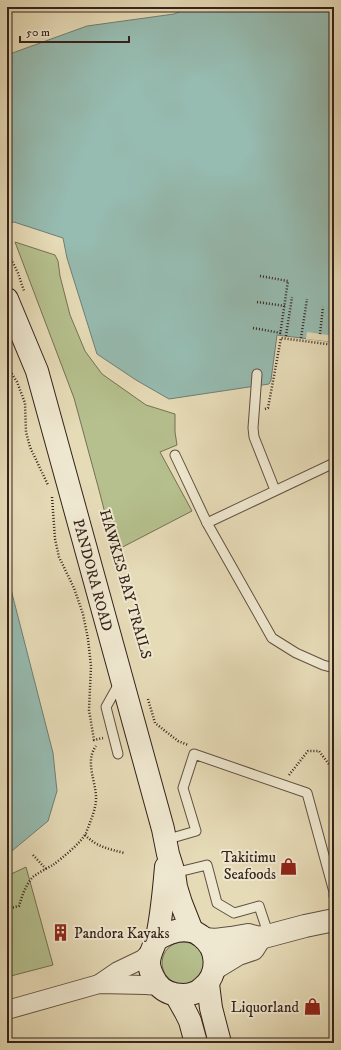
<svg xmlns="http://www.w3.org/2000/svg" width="341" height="1050" font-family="'IM FELL DW Pica',serif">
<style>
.green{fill:#b5c08e;stroke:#757154}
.water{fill:#96bbb0;stroke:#6f7e74}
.pier{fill:#e6dbb7}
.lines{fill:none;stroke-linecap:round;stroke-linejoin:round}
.service-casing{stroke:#615042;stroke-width:11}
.minor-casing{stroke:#615042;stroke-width:20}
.tertiary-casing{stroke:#615042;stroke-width:24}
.secondary-casing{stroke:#35221b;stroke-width:24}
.path{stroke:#35221b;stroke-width:2.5;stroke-dasharray:1 2;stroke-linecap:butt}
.service{stroke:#efe8d0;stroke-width:9}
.minor{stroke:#efe8d0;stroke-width:18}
.tertiary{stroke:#efe8d0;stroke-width:22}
.secondary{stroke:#efe8d0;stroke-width:22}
.labels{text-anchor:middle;stroke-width:4;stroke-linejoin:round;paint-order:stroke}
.street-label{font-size:15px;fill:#35221b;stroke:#efe8d0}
.poi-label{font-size:15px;fill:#35221b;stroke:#efe8d0;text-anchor:end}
</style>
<rect width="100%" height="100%" fill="#e6dbb7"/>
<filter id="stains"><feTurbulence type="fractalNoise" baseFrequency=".005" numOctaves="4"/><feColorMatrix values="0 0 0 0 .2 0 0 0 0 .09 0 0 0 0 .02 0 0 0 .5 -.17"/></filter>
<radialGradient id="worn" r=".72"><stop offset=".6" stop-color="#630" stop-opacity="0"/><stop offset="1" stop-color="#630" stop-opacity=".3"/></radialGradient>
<!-- green -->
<g class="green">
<polygon points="15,242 55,255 58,261 60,276 70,315 85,351 102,374 146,405 175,414 175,432 177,445 160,452 192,511 113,552 113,544 99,490 74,398"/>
<polygon points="26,867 53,965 7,977 7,876"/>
<circle cx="183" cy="963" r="21"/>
</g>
<!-- water -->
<g class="water">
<polygon points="192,7 334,7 334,342 277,335 271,380 269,384 169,399 136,380 97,354 67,258 63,238 14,222 7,224 7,55 87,26 174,14"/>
<polygon points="7,574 53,753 57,791 48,821 7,855"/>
</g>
<!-- pier -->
<polygon class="pier" points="307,332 334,336 334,342 306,339"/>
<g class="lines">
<defs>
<g id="service">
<polyline points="257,374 253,428 254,437 275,490"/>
<polyline points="175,455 207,523 272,638 296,653 323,665 334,668"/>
<polyline points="207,523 334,463"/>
<polyline points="118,754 106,707 120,682"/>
<polyline points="165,840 196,831 183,788 194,754 307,793 334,892 334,896"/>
<polyline points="174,873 207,865 217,903 234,913 259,906 269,936"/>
</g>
<g id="minor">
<polyline points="99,984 118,971 143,959 152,950"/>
<polyline points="7,1010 99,984 146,985 159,986"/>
</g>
<g id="tertiary">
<polyline points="205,939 215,940 231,938 248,935 260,938 305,926 334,920"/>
<polyline points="215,968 238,954 253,949 260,938"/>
</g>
<g id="secondary">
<polyline points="7,299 37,371 163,829 168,854 174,873 176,887 181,903 192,931"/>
<path d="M156 940C167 933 178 928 191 931 194 931 198 934 201 936 219 949 219 975 202 988 197 993 190 995 183 995 172 995 162 991 156 982 153 977 149 970 149 963 149 953 155 945 157 937 162 914 164 890 166 867"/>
<polyline points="208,984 211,1008 220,1043"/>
<polyline points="176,995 185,1011 190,1021 196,1043"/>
</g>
</defs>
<!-- service casing -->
<use href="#service" class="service-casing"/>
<!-- minor casing -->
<use href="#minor" class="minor-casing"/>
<!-- tertiary casing -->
<use href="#tertiary" class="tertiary-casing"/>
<!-- secondary casing -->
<use href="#secondary" class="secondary-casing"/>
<!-- path -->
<g class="path">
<polyline points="7,251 18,273 24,291"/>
<polyline points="260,276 288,281 280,335"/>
<polyline points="257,302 285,306"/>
<polyline points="253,328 281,333"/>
<polyline points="320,334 323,307"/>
<polyline points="286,336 292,297"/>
<polyline points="301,338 307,299"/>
<polyline points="7,366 17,382 25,403 26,432 30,447 48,485"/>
<polyline points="265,409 268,408 281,338 334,345"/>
<polyline points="52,497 55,539 59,557 74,588 83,614 88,639 91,666 89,710 94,740 103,738"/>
<polyline points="148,699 155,723 178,741 188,745"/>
<polyline points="289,775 308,751 319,751 334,771"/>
<path d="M85 835C97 847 109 849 124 853"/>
<polyline points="33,855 46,869"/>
<path d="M7 909 19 906C22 896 26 883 34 876 40 872 47 868 53 865 62 858 81 843 86 833 90 822 95 812 96 800 97 783 84 762 96 746"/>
</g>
<!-- service -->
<use href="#service" class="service"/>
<!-- minor -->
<use href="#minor" class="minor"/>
<!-- tertiary -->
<use href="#tertiary" class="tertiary"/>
<!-- secondary -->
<use href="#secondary" class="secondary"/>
</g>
<!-- icons -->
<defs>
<symbol id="shop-bare" viewBox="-9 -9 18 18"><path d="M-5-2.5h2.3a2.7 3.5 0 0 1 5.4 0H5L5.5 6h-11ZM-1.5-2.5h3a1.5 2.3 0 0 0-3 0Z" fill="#8f2418" stroke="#efe8d0" stroke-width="2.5" paint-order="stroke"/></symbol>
<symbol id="building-bare" viewBox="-9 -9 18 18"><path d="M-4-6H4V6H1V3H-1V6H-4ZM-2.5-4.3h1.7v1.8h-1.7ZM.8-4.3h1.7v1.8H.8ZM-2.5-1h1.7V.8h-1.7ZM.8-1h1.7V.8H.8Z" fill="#8f2418" stroke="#efe8d0" stroke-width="2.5" paint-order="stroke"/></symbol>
</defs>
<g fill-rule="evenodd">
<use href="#shop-bare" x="276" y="854" width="25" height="25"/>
<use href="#building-bare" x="48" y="920" width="25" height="25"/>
<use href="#shop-bare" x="300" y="994" width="25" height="25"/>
</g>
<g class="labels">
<!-- street labels -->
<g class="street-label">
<text transform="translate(93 575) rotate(75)" y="5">PANDORA ROAD</text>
<text transform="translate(126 584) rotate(74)" y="5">HAWKES BAY TRAILS</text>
</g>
<!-- poi labels -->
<g class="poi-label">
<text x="276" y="862">Takitimu<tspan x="276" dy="17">Seafoods</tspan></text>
<text x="74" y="938" text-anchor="start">Pandora Kayaks</text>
<text x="299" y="1012">Liquorland</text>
</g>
</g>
<!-- margin -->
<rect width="341" height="1050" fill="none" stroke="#e6dbb7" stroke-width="24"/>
<rect x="8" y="8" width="325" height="1034" fill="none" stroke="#35221b" stroke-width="2"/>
<rect x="12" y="12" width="317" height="1026" fill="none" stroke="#35221b"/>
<!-- scale -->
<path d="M20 36v6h109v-6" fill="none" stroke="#35221b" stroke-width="2"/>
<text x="26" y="36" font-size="12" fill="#35221b" stroke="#efe8d0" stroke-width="3" paint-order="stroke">50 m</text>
<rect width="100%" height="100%" filter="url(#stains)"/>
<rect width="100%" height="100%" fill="url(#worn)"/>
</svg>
